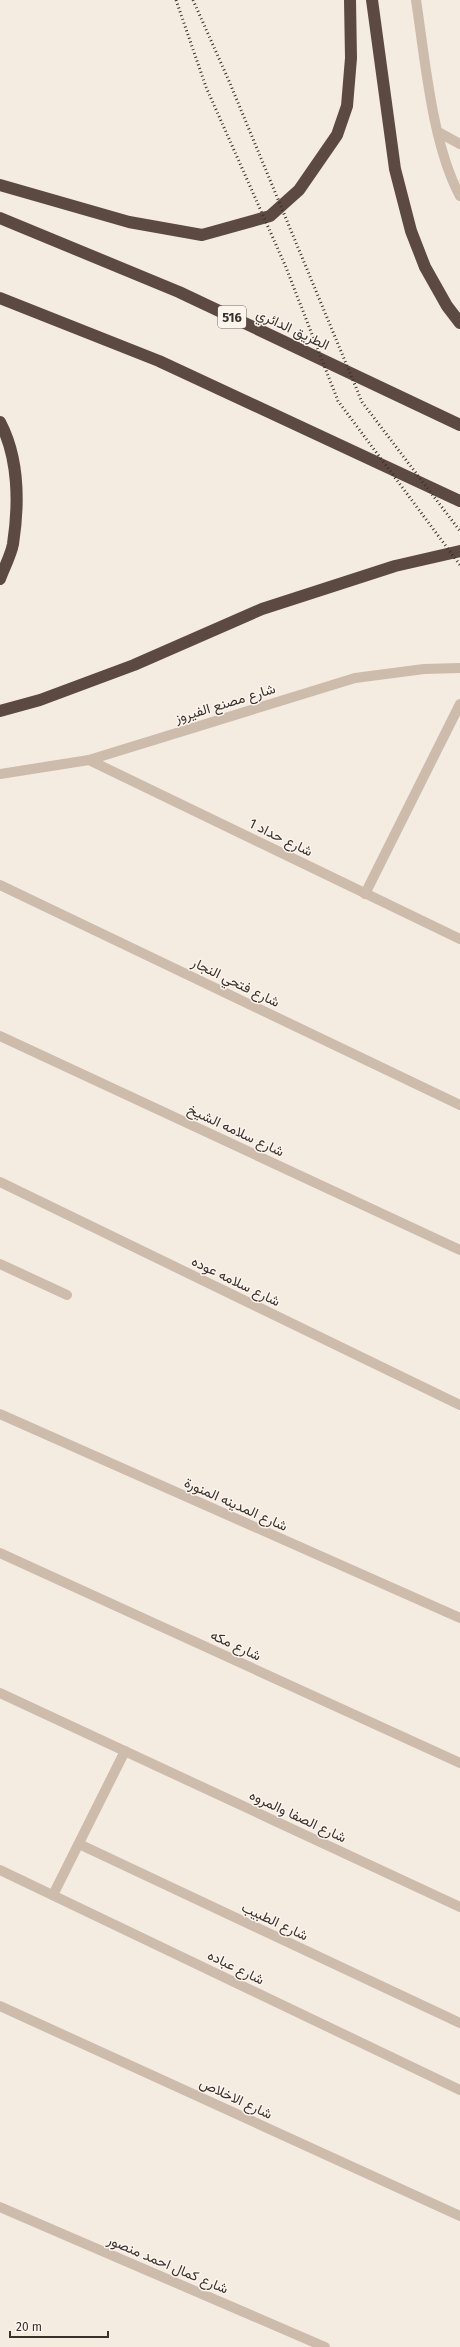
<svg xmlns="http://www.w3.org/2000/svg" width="460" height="2347" font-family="'Fira Sans',Vazirmatn,sans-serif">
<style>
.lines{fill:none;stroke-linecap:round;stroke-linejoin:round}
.minor{stroke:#cdbbac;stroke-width:10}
.tertiary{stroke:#cdbbac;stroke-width:10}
.motorway{stroke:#5c4a42;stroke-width:12}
.rail{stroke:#3b302b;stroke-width:3;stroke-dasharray:1 3;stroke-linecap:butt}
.labels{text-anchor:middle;stroke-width:3;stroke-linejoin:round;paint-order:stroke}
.shield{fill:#fbf5ee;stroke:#756b66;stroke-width:1}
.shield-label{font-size:13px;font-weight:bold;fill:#3b302b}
.street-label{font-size:14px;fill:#3b302b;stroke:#fbf5ee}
</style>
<rect width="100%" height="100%" fill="#f4ebe1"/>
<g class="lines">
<!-- minor -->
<g class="minor">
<path d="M416 0C425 58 432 145 460 196"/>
<polyline points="438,132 460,144"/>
<polyline points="89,760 460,939"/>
<polyline points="0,885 460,1105"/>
<polyline points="365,894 460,704"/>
<polyline points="0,1036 460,1250"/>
<polyline points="0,1182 460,1405"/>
<polyline points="0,1264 67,1295"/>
<polyline points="0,1414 460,1618"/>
<polyline points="0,1553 460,1763"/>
<polyline points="0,1693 460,1907"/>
<polyline points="79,1844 460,2023"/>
<polyline points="0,1870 460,2090"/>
<polyline points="53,1895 125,1751"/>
<polyline points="0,2006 460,2216"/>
<polyline points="0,2207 325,2347"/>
</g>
<!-- tertiary -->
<polyline class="tertiary" points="0,774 89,760 355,678 424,669 460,668"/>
<!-- motorway -->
<g class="motorway">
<polyline points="372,0 395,169 411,231 425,267 447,306 460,323"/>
<polyline points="0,185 129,222 202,235 270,216 299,190 337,135 347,106 351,58 350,0"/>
<polyline points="0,218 179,292 460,425"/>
<polyline points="0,298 159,361 460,501"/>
<path d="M0 422C19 458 19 505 13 544 11 555 4 568 0 579"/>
<polyline points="0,711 40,700 134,665 262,609 395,566 460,551"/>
</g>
<!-- rail -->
<g class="rail">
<polyline points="176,0 206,87 285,265 338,401 460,565"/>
<polyline points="193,0 229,81 362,402 460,531"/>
</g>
</g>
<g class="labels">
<!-- shield labels -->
<rect class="shield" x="218" y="306" width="28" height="22" rx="3"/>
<g class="shield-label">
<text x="232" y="322">516</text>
</g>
<!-- street labels -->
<g class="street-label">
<text transform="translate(293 329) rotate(25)" y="5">الطريق الدائري</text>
<text transform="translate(225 703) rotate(-17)" y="5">شارع مصنع الفيروز</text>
<text transform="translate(281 837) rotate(26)" y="5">شارع حداد 1</text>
<text transform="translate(236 982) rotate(26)" y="5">شارع فتحي النجار</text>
<text transform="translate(236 1130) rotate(25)" y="5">شارع سلامه الشيخ</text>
<text transform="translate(236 1281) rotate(26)" y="5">شارع سلامه عوده</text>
<text transform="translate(236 1504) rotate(24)" y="5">شارع المدينه المنورة</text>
<text transform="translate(236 1645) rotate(25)" y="5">شارع مكه</text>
<text transform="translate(298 1816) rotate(25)" y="5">شارع الصفا والمروه</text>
<text transform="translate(275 1921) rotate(25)" y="5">شارع الطبيب</text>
<text transform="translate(236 1967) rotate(26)" y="5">شارع عباده</text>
<text transform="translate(236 2098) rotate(25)" y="5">شارع الاخلاص</text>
<text transform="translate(168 2264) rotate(23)" y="5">شارع كمال احمد منصور</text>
</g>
</g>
<!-- scale -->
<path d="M10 2331v6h98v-6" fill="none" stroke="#3b302b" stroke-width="2"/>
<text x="16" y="2331" font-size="12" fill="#3b302b" stroke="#fbf5ee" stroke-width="3" paint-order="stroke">20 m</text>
</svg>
